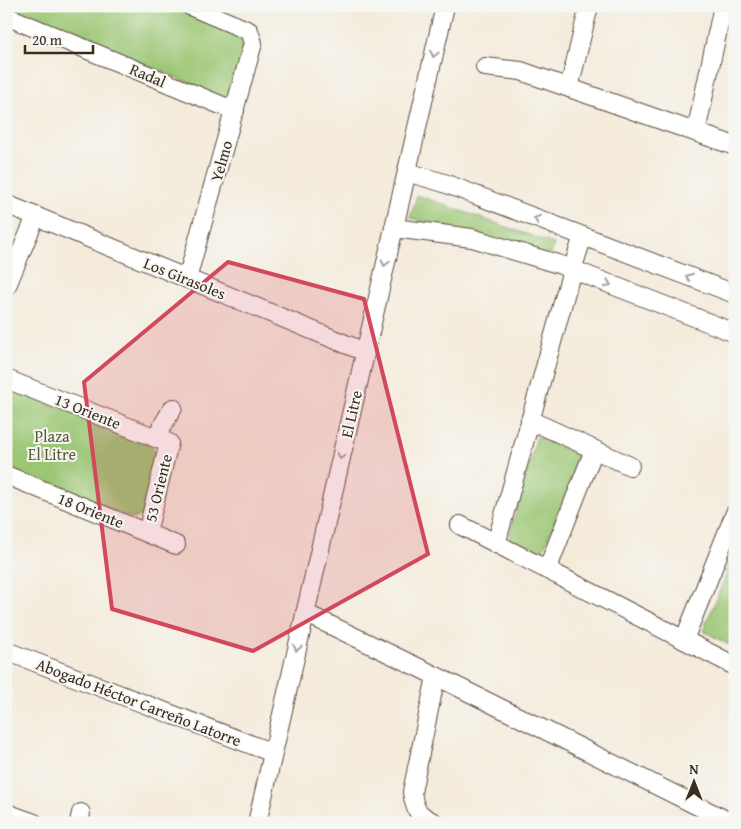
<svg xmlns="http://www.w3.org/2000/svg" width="741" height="829" font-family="'Gentium Book Plus',serif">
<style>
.green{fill:#9bc673;stroke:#6b7848}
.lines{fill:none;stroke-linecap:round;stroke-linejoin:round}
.street-casing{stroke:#57473a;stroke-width:20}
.street{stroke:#fff;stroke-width:18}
.oneway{stroke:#a79f9a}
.marked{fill:#d1495b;fill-opacity:0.2;stroke:#d1495b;stroke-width:4;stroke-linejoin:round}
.labels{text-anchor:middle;stroke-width:4;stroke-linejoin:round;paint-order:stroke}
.street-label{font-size:16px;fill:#3b2a1e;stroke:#f6f6f2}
.park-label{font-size:16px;fill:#585938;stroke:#f6f6f2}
</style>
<rect width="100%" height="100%" fill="#f6f6f2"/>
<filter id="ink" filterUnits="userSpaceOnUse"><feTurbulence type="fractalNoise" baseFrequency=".02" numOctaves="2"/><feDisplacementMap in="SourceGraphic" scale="10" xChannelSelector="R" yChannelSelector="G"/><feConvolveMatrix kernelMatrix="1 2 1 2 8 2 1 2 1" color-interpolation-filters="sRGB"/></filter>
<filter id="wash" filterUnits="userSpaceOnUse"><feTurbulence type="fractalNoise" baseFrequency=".0096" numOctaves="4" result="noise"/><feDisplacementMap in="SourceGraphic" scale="20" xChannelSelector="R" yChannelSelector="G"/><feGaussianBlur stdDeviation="1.12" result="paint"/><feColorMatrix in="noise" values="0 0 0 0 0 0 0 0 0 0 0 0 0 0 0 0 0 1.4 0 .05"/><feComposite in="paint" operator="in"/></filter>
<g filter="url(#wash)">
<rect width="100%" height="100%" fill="#f4ebdb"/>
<!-- green -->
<g class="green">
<polygon points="6,6 175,6 247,37 230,100"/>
<polygon points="417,195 554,244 551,255 410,218"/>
<polygon points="6,385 152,446 157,456 143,514 134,519 6,469"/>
<polygon points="537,436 582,456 541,555 509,537"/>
<polygon points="735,553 735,648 703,631"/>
</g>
</g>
<g filter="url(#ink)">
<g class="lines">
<defs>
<g id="street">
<polyline points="6,16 235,111"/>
<polyline points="485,67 521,71 735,146"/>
<polyline points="569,88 589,6"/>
<polyline points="696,132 723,6"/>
<polyline points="407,172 444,183 735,294"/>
<polyline points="6,204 365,352"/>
<polyline points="394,228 472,238 561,265 735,333"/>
<polyline points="187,279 253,43 249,31 190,6"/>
<polyline points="6,288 36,216"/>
<polyline points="6,379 169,443 147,533"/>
<polyline points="530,420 630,466"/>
<polyline points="155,438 173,408"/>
<polyline points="6,475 176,545"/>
<polyline points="460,525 735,666"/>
<polyline points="496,544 572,270 583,236"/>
<polyline points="547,570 594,450"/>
<polyline points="305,613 436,676 732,823"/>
<polyline points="684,640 735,513"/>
<polyline points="6,651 273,753"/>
<polyline points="6,813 34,823"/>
<polyline points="79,823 81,813"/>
<polyline points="257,823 445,6"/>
<path d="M435 823C417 814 415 811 412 792L436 676"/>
</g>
</defs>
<!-- street casing -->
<use href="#street" class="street-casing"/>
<!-- street -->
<use href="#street" class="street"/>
</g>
<!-- one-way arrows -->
<defs><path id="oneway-chevron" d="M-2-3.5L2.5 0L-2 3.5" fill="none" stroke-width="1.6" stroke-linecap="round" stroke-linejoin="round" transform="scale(1.25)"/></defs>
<g class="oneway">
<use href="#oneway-chevron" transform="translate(434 54) rotate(103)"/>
<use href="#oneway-chevron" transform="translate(537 219) rotate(-159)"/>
<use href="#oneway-chevron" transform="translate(385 263) rotate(103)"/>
<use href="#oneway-chevron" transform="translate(689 277) rotate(-159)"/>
<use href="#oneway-chevron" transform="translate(608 284) rotate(21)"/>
<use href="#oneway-chevron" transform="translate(341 456) rotate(103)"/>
<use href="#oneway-chevron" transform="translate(297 648) rotate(103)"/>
</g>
</g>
<!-- marked area -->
<path class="marked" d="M228 262 364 299 428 554 253 651 112 609 84 382Z"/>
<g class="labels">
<!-- street labels -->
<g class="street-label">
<text transform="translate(148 75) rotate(23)" y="6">Radal</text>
<text transform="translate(221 161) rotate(-74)" y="6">Yelmo</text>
<text transform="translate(185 278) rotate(22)" y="6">Los Girasoles</text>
<text transform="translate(88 411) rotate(22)" y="6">13 Oriente</text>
<text transform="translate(351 414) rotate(-77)" y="6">El Litre</text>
<text transform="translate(158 488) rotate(-76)" y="6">53 Oriente</text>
<text transform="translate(91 510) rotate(22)" y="6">18 Oriente</text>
<text transform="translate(139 702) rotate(21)" y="6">Abogado Héctor Carreño Latorre</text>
</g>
<!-- park labels -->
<g class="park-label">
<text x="52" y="442">Plaza<tspan x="52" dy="18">El Litre</tspan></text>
</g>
</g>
<!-- margin -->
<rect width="741" height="829" fill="none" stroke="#f6f6f2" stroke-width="25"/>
<!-- north arrow -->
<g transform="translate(694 782)" stroke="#f6f6f2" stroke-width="4" paint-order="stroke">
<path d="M0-4L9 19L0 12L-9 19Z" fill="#3b2a1e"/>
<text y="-8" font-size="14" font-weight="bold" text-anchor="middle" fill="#3b2a1e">N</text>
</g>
<!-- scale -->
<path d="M25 45v8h68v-8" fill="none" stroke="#3b2a1e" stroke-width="2.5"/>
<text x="32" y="45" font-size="15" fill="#3b2a1e" stroke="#f6f6f2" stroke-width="4" paint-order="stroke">20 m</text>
</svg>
